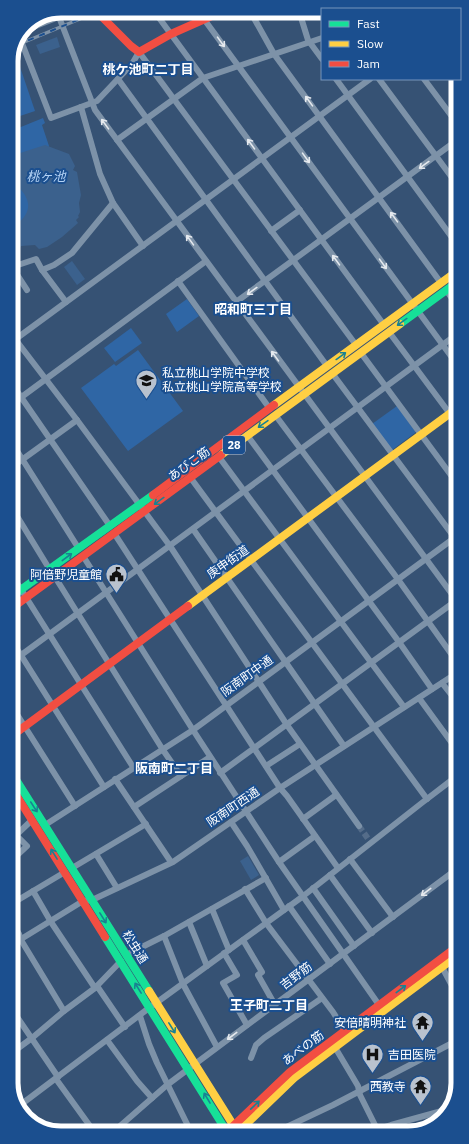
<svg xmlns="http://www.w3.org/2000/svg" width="469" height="1144" font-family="'IBM Plex Sans','Noto Sans JP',sans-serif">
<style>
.green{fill:#2f66a5}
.water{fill:#3b618d}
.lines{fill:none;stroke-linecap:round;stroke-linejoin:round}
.street-tunnel{stroke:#546c89;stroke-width:6;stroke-dasharray:6 3;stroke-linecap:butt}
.street{stroke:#7d92a8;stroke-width:6}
.fast{stroke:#16e098;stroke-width:8}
.slow{stroke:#ffcf43;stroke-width:8}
.jam{stroke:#f24e42;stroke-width:8}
.tram{stroke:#7e92a7;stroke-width:1}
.rail-casing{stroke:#7e92a7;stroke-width:3.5}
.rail{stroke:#1b4f8f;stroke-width:2;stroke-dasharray:6;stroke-linecap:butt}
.oneway{stroke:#e5e9ee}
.oneway2{stroke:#198292}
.labels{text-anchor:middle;stroke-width:4;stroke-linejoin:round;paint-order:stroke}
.shield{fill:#1b4f8f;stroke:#bbcadd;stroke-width:1}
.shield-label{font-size:11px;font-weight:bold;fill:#fff}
.poi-label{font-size:12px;fill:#fff;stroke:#1b4f8f;text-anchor:end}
.street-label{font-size:12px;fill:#fff;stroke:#1b4f8f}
.neighbourhood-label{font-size:13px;font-weight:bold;fill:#fff;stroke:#1b4f8f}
.water-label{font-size:13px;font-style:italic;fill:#b5d3f5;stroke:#1b4f8f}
.rim{fill:none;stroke:#fff;stroke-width:5}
</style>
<rect width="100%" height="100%" fill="#365274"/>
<!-- green -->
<g class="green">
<polygon points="18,61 35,111 11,119 11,63"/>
<polygon points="43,118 45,123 42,125 49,146 48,163 28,227 12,228 11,131"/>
<polygon points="187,299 199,316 177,332 166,314"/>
<polygon points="131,328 142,343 115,362 104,348"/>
<polygon points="138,350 183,411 128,451 81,388 114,364 116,366"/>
<polygon points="397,406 415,431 415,433 392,450 372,424"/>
</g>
<!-- water -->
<g class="water">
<polygon points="57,37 60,47 40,54 36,45"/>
<path d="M45 145 69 154 75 166 73 170 77 172 81 195 79 203 80 212 78 216 79 217 76 220 78 223 62 237 47 247 39 249 35 245C30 245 26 246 21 246L20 248 12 251 11 221 19 222C34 210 29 196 16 185H11V156Z"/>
<polygon points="72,261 85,279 77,285 64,267"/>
<polygon points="248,856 259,875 251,880 240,861"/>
</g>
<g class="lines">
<!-- street-tunnel -->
<polyline class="street-tunnel" points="359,826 371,843"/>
<!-- street -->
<g class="street">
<polyline points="96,11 102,17 113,11"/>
<polyline points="154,11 384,325"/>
<polyline points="198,11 456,363"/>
<polyline points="250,11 274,54 441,283"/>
<polyline points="299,11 308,40 322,59"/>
<polyline points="59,17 95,110 457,601"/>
<polyline points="23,31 74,11"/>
<polyline points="20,38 51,118 97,101 132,64 139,52 356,345"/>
<polyline points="118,79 327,366"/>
<polyline points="336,79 456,243"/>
<polyline points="379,79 456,183"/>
<polyline points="424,79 456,122"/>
<polyline points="81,107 100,174 113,203 143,246"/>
<polyline points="117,140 203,78 322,38"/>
<polyline points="271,231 300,210"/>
<polyline points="42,270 54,265 72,253 113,203"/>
<polyline points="178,281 270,409"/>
<polyline points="27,290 12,267 36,259 42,270 66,302"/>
<polyline points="446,290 456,304"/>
<polyline points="236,302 456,141"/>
<polyline points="389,332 456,422"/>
<polyline points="12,335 77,420 170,546 287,725 359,826"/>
<polyline points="13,341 370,79"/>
<polyline points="361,353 456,482"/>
<polyline points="332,373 457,541"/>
<polyline points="12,384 110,526"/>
<polyline points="12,404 206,261"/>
<polyline points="276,416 397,578 457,662"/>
<polyline points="247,435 399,642 432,689"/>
<polyline points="12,443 79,549"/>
<polyline points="219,457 404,707"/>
<polyline points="12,467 77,420"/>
<polyline points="190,477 427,799"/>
<polyline points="12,508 50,570"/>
<polyline points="193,529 344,746"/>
<polyline points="114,533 280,788 287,796 338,868"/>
<polyline points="83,556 193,730 279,862 379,1005"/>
<polyline points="12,575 133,767"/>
<polyline points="55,577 163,750 181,776"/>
<polyline points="12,641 104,787"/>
<polyline points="13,661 456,335"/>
<polyline points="442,683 457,702"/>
<polyline points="419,698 457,750"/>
<polyline points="13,708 75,806"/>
<polyline points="266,766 300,744"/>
<polyline points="220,773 457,600"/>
<polyline points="115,779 171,862"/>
<polyline points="453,780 457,789"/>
<polyline points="134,807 210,757"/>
<polyline points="303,819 336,795"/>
<polyline points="231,822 247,846 284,910"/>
<polyline points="45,825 193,730 457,536"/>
<polyline points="13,838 32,820"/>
<polyline points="96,854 117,888"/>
<polyline points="13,859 27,846 16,835"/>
<polyline points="350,859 393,917"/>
<polyline points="279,862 315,836"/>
<polyline points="72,868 146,824"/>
<polyline points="330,875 372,933"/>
<polyline points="313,888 354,946"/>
<polyline points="245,889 266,923 333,1012 345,1031"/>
<polyline points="33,891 51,922 95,988"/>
<polyline points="13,903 65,872"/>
<polyline points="289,906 330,964"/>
<polyline points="212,909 229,950"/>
<polyline points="189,922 207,966"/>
<polyline points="13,924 19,934 21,940 64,1011"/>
<polyline points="164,936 183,984 217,1047"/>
<polyline points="243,940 262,972 258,975 275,1005"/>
<polyline points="13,944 83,901 92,900 173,862 280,788 457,673"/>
<polyline points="224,953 237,975 223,983 247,1025"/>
<polyline points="126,955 164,936 266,878"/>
<polyline points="442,967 458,997"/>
<polyline points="97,986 125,1027"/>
<polyline points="13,1011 58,1077"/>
<polyline points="140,1016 149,1044 157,1063 191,1132"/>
<polyline points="107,1040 137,1081 152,1098"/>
<polyline points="333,1044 358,1086 360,1095 378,1131"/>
<polyline points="13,1052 32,1038 64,1011 95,988 121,961"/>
<polyline points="251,1058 256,1045 264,1038 322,998"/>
<polyline points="56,1079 95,1133"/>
<polyline points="19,1106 145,1011 302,897 423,802 457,776"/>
<polyline points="378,1129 391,1125 449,1109"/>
<polyline points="278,1131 333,1105 458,1040"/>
<polyline points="112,1133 167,1085 195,1064 457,869"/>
</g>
<!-- fast -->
<g class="fast">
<polyline points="400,324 456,283"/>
<polyline points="12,596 153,495"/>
<polyline points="13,775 149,991"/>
<polyline points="105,937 227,1132"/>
</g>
<!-- slow -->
<g class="slow">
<polyline points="274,405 456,272"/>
<polyline points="221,455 400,324"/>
<polyline points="188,606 456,409"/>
<polyline points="149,991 237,1131"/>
<polyline points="238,1132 294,1078 458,955"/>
</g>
<!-- jam -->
<g class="jam">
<polyline points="102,17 131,46 139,52 171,34 223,11"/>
<polyline points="153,495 274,405"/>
<polyline points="12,608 221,455"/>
<polyline points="13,735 188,606"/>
<polyline points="13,790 105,937"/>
<polyline points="227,1132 290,1072 458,946"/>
</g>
<!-- tram -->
<polyline class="tram" points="403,1131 442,1117"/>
<defs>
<polyline id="rail" points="17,45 99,11"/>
</defs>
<!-- rail casing -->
<use href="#rail" class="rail-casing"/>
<!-- rail -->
<use href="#rail" class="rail"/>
</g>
<!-- one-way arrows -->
<defs><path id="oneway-shaft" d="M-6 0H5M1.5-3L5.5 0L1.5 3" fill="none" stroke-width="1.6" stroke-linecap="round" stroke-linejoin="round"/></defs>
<g class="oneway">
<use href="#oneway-shaft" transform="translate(221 42) rotate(54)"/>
<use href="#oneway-shaft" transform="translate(309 101) rotate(-126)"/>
<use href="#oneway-shaft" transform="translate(105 124) rotate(-126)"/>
<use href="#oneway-shaft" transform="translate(251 144) rotate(-126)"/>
<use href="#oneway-shaft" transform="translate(306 158) rotate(54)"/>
<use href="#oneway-shaft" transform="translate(424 165) rotate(144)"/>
<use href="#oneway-shaft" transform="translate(394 217) rotate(-126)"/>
<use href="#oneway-shaft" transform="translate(190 240) rotate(-126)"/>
<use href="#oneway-shaft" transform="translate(336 260) rotate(-126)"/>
<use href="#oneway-shaft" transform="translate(383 264) rotate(54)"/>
<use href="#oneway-shaft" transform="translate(252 291) rotate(144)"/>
<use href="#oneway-shaft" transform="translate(275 356) rotate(-126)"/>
<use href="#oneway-shaft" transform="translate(426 892) rotate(143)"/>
<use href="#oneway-shaft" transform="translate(232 1036) rotate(143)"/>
</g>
<g class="oneway2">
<use href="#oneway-shaft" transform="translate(402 322) rotate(144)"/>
<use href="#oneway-shaft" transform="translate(341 356) rotate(-36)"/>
<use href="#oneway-shaft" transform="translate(263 424) rotate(145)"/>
<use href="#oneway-shaft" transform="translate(159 501) rotate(144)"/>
<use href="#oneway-shaft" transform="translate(67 557) rotate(-37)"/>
<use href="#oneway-shaft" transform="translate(34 807) rotate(57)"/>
<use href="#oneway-shaft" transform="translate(54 854) rotate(-122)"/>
<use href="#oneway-shaft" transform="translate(103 918) rotate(58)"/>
<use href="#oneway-shaft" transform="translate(138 988) rotate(-122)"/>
<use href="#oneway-shaft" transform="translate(401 989) rotate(-37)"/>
<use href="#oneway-shaft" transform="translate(172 1028) rotate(58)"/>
<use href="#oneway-shaft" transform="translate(207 1098) rotate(-121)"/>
<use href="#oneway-shaft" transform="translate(255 1105) rotate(-44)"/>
</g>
<!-- icons -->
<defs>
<symbol id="school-pin" viewBox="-11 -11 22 30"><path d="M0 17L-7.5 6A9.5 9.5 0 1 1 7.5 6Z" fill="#b9c2ce" stroke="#1b4f8f"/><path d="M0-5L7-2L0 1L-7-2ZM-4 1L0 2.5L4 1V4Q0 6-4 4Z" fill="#111"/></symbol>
<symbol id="civic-pin" viewBox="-11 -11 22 30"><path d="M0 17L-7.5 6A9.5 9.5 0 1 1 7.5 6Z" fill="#b9c2ce" stroke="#1b4f8f"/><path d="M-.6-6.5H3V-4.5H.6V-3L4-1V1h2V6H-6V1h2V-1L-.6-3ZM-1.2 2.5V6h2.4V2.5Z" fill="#111"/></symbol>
<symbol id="temple-pin" viewBox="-11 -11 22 30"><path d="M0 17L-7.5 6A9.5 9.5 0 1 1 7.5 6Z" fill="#b9c2ce" stroke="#1b4f8f"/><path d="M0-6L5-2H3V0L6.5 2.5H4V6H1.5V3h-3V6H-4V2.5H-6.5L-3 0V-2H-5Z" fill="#111"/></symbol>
<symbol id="hospital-pin" viewBox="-11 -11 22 30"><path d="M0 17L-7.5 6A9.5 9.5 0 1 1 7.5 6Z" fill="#b9c2ce" stroke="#1b4f8f"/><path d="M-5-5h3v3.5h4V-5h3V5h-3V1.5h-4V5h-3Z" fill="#111"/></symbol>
</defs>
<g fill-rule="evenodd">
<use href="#school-pin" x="134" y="368" width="25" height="34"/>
<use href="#civic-pin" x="104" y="562" width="25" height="34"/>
<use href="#temple-pin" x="410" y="1010" width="25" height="34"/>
<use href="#hospital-pin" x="360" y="1042" width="25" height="34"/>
<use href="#temple-pin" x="408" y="1074" width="25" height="34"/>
</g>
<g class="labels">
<!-- shield labels -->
<rect class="shield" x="223" y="436" width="22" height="18" rx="3"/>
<g class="shield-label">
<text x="234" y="449">28</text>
</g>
<!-- poi labels -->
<g class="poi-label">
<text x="162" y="377" text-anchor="start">私立桃山学院中学校<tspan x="162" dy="14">私立桃山学院高等学校</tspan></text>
<text x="102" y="579">阿倍野児童館</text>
<text x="406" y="1027">安倍晴明神社</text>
<text x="388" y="1059" text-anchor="start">吉田医院</text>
<text x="406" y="1091">西教寺</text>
</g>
<!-- street labels -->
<g class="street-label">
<text transform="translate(189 464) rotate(-36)" y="4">あびこ筋</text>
<text transform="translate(228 562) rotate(-35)" y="4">庚申街道</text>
<text transform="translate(247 676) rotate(-36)" y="4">阪南町中通</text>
<text transform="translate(233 807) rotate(-34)" y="4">阪南町西通</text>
<text transform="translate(135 947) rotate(58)" y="4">松虫通</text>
<text transform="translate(296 976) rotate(-37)" y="4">吉野筋</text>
<text transform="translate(303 1048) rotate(-37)" y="4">あべの筋</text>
</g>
<!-- neighbourhood labels -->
<g class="neighbourhood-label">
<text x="148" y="74">桃ケ池町二丁目</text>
<text x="253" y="314">昭和町三丁目</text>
<text x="174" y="773">阪南町二丁目</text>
<text x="269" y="1010">王子町二丁目</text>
</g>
<!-- water labels -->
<g class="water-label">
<text x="46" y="181">桃ヶ池</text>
</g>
</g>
<!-- crop -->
<path d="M0 0H469V1144H0ZM61 18H408A43 43 0 0 1 451 61V1083A43 43 0 0 1 408 1126H61A43 43 0 0 1 18 1083V61A43 43 0 0 1 61 18Z" fill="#1b4f8f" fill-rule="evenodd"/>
<path class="rim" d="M61 18H408A43 43 0 0 1 451 61V1083A43 43 0 0 1 408 1126H61A43 43 0 0 1 18 1083V61A43 43 0 0 1 61 18Z"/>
<!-- legend -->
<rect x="321" y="8" width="140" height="72" fill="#1b4f8f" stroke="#7695bc"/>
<rect x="329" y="21" width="20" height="6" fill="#16e098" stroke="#7695bc"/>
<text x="357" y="28" font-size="12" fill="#ffffff">Fast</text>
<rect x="329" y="41" width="20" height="6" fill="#ffcf43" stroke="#7695bc"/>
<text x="357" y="48" font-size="12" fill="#ffffff">Slow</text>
<rect x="329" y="61" width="20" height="6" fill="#f24e42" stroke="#7695bc"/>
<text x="357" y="68" font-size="12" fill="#ffffff">Jam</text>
</svg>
